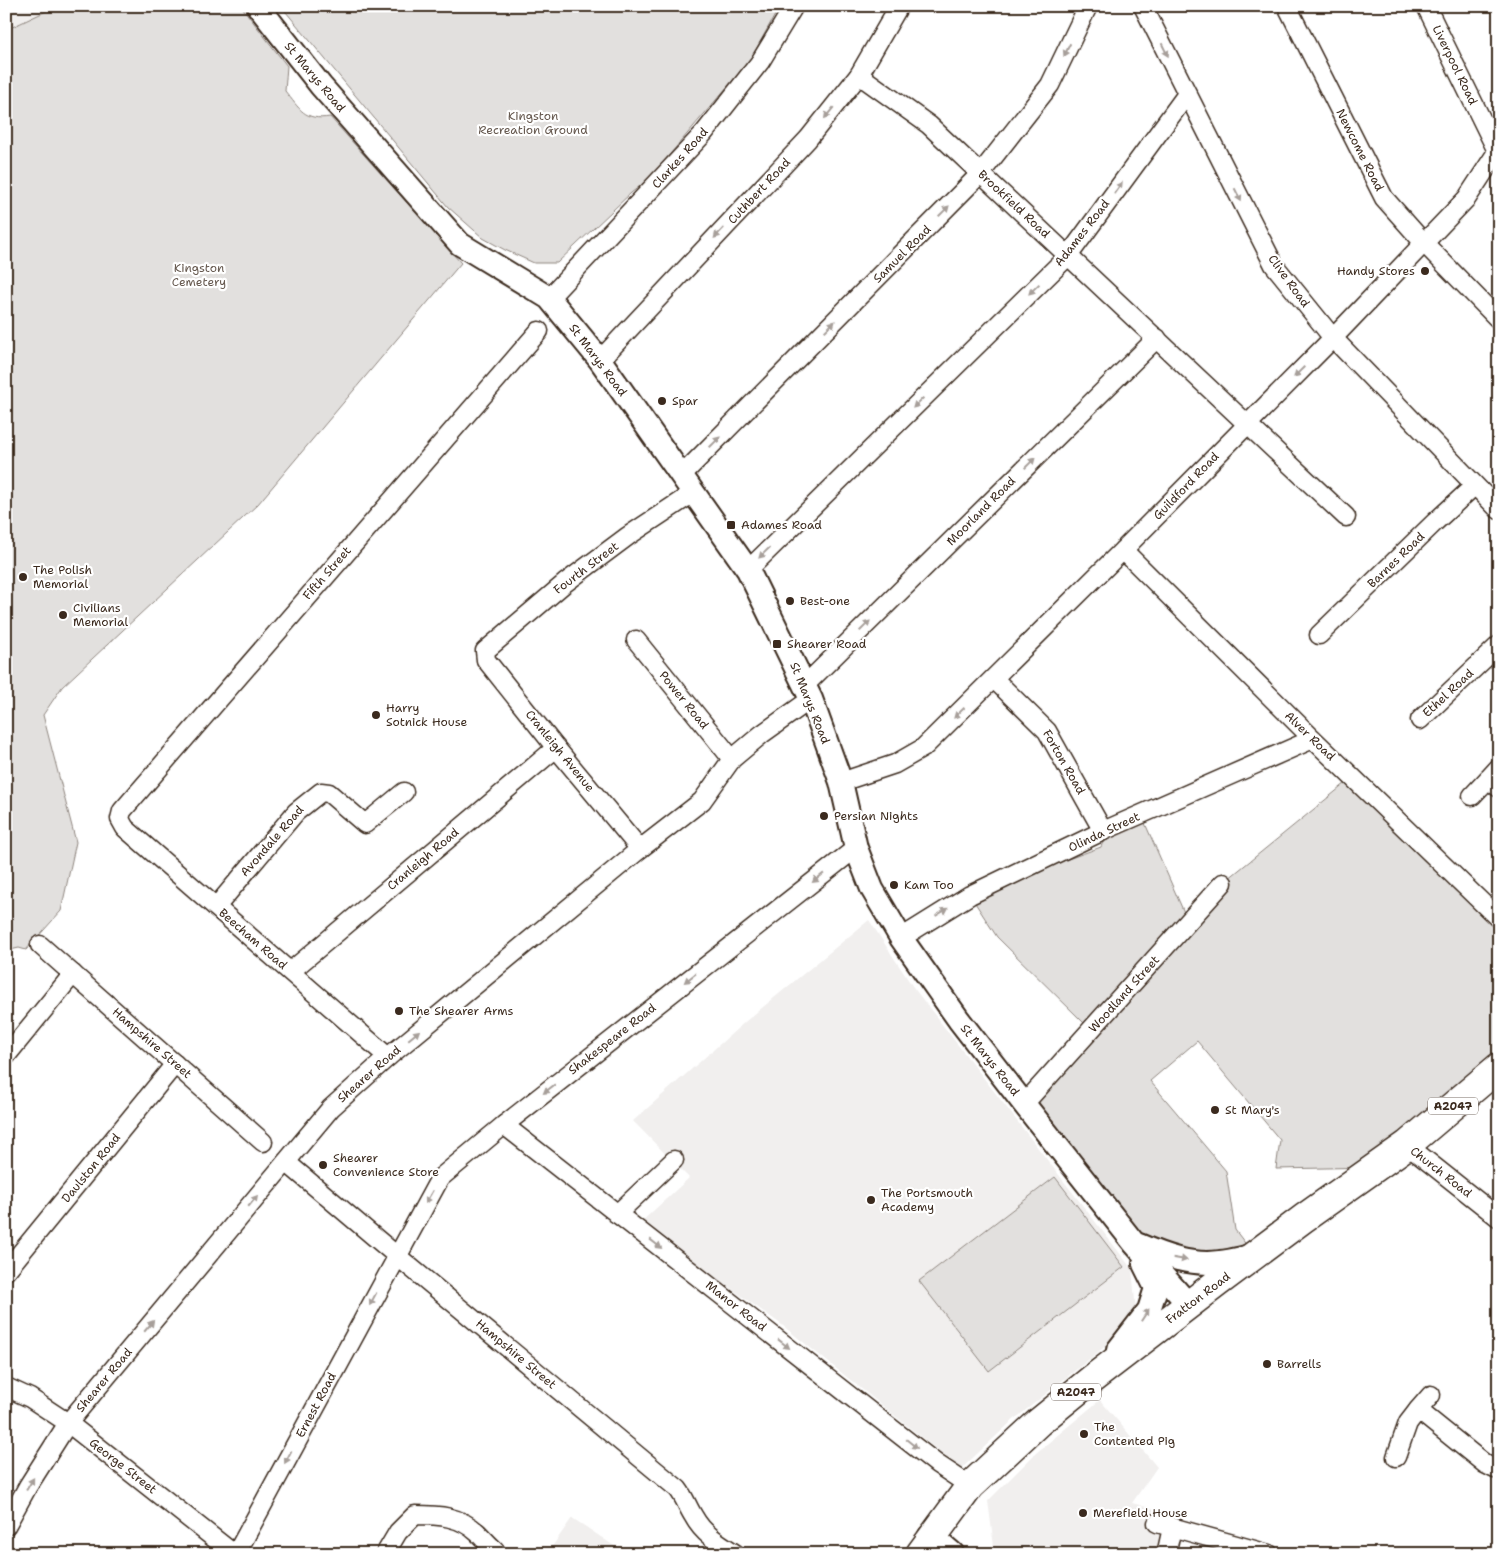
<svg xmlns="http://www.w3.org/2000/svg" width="1505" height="1560" font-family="'Shantell Sans',sans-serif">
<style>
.built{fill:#f1efee}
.green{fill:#e2e0de;stroke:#8e857e}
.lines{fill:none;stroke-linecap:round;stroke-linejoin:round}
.minor-casing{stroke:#3b2a1e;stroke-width:21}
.tertiary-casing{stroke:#3b2a1e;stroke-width:26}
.secondary-casing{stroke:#3b2a1e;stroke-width:29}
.primary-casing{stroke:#3b2a1e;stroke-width:31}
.minor{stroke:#fff;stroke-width:18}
.tertiary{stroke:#fff;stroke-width:22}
.secondary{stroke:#fff;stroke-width:25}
.primary{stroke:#fff;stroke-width:28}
.oneway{fill:#a79f9a}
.poi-dot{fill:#3b2a1e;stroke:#fff;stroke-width:2}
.labels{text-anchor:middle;stroke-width:4.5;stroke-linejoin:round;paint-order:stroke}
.shield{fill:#fff;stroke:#766a62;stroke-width:1}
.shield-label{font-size:11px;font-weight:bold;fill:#3b2a1e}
.street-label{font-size:12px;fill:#3b2a1e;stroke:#fff}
.park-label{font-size:12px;fill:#65584e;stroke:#fff}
.poi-label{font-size:12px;fill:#3b2a1e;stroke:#fff;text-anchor:start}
</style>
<rect width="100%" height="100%" fill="#fff"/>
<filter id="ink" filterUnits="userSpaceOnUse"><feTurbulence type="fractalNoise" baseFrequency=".02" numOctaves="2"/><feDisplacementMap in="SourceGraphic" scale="10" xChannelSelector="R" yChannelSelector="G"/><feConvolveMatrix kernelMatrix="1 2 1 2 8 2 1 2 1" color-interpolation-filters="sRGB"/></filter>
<g filter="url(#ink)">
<!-- built -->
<g class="built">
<polygon points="6,6 57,6 6,30"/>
<polygon points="869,920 913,987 1132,1269 1136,1311 1107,1345 1011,1422 961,1469 782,1325 640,1223 689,1178 633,1121 746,1021"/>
<polygon points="1100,1400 1157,1467 1132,1503 1184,1517 1173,1554 995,1554 988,1501 1036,1453"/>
<polygon points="572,1518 586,1527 626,1554 547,1554"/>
</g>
<!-- green -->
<g class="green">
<path d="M57 6H241L287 66 285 91C300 109 304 121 330 117L461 263 258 504 62 687 43 715 76 842 61 911 26 950 19 948 6 951V30Z"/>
<polygon points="281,6 780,6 750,60 648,180 631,193 557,263 534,263 505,250 483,238 448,207"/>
<polygon points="1346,783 1499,923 1499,1063 1375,1167 1276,1169 1280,1140 1197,1041 1150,1081 1226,1171 1235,1230 1254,1255 1218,1263 1134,1243 1024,1104 1223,883"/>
<polygon points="1144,821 1186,917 1084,1023 997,937 970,895 1101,847 1108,829"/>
<polygon points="1055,1177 1124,1267 989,1371 919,1281"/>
</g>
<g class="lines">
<defs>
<g id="minor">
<polyline points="1143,6 1274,265 1333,338 1499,510"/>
<polyline points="1287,6 1384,198 1424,243 1499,320"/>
<polyline points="1426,6 1497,151"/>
<polyline points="859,75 929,125 1346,517"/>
<polyline points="549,298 704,133 760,62 794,6"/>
<polyline points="600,360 808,139 859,75 899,6"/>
<polyline points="681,476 981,173 1050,85 1088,6"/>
<polyline points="1123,550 1313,739 1499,919"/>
<polyline points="748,570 1069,255 1187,94"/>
<polyline points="1319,635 1435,522 1474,486"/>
<polyline points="636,640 732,759"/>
<polyline points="994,679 1047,731 1103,831"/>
<polyline points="805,685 1157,338"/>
<polyline points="1420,720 1499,645"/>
<polyline points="1499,767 1488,779 1499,788"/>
<polyline points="841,782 895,764 923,748 1123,550 1333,338 1467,198 1499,149"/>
<polyline points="1472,796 1488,779"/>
<polyline points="640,849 556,748 486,660 485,651 565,583 628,536 693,493"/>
<polyline points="216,907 296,812 321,792 329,793 365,824 404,792"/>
<polyline points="901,938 970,895 1103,831 1313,739"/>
<polyline points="40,945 263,1142"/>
<polyline points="291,971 556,748"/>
<polyline points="6,1056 73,974"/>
<polyline points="388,1057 125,828 120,819 122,811 539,331"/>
<polyline points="1024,1104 1223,883"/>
<polyline points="504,1125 937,1464 970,1486"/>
<polyline points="1407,1145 1499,1218"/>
<path d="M286 1162 397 1256 678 1489C685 1498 688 1508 694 1517 703 1534 720 1544 736 1554"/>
<polyline points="617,1214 674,1160"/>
<polyline points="6,1271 175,1064"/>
<polyline points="6,1387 30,1398 68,1423 234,1554"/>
<polyline points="1418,1410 1431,1395"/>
<polyline points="1396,1457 1408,1423 1418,1410 1485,1464 1495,1469 1499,1467"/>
<polyline points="1157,1523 1269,1554"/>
<polyline points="6,1526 28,1486 68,1423 331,1108 388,1057 640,849 702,801 732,759 762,734 811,699"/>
<polyline points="1167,1550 1172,1528"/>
<polyline points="236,1554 440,1178 504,1125 856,848"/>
<path d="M385 1554 398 1532 415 1515C439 1515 460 1516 478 1533 484 1539 489 1545 495 1550"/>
</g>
<g id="tertiary">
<polyline points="258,6 321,86 460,244 549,298 600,360 748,570 811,699 841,782 856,848 872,889 901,938 959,1020 1024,1104 1134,1243 1189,1305"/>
<path d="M1139 1245C1164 1256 1192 1266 1220 1262 1231 1261 1241 1258 1251 1256"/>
<polyline points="1118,1350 1149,1310 1156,1288 1144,1264"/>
</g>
<polyline id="secondary" points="931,1537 951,1554"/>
<polyline id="primary" points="920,1554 970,1486 1039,1422 1092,1379 1217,1283 1304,1218 1407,1145 1499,1067"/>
</defs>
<!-- minor casing -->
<use href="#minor" class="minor-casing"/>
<!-- tertiary casing -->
<use href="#tertiary" class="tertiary-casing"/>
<!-- secondary casing -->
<use href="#secondary" class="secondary-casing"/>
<!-- primary casing -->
<use href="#primary" class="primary-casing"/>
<!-- minor -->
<use href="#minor" class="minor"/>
<!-- tertiary -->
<use href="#tertiary" class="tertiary"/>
<!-- secondary -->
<use href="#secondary" class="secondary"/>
<!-- primary -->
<use href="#primary" class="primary"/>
</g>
<!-- one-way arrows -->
<defs><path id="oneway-solid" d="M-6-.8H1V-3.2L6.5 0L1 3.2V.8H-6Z" transform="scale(1.25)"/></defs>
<g class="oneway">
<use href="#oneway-solid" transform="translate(1067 50) rotate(116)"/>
<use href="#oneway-solid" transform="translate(1165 50) rotate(63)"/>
<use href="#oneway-solid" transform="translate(829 113) rotate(129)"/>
<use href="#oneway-solid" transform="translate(1118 188) rotate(-54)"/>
<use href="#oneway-solid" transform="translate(1238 195) rotate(63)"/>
<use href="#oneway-solid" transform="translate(944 211) rotate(-45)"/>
<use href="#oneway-solid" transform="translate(719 233) rotate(133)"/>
<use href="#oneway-solid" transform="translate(1034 289) rotate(136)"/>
<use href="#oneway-solid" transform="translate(830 326) rotate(-45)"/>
<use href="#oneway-solid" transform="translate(1299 372) rotate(135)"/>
<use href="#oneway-solid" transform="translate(918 403) rotate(136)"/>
<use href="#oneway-solid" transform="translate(715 442) rotate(-45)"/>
<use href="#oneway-solid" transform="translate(1030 463) rotate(-45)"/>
<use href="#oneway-solid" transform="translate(764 553) rotate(136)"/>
<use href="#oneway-solid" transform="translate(865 626) rotate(-45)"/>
<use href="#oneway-solid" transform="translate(959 713) rotate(136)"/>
<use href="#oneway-solid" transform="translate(818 878) rotate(142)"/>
<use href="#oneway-solid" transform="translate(942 912) rotate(-32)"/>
<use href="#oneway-solid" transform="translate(690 978) rotate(142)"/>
<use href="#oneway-solid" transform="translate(414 1035) rotate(-40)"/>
<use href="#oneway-solid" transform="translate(549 1089) rotate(142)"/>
<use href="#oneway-solid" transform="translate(429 1197) rotate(119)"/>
<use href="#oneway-solid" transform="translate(253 1201) rotate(-50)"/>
<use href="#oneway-solid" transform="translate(656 1244) rotate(38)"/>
<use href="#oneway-solid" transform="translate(1180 1259) rotate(10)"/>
<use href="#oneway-solid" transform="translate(373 1299) rotate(118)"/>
<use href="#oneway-solid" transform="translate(1145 1315) rotate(-57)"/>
<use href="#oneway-solid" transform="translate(149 1326) rotate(-50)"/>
<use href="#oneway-solid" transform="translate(784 1344) rotate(38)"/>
<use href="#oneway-solid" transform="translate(912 1444) rotate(39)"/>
<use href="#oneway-solid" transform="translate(288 1457) rotate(118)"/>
<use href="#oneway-solid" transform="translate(30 1484) rotate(-59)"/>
</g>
</g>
<!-- markers -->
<g class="poi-dot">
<circle cx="1425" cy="271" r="5"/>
<circle cx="662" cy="401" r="5"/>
<rect x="726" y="520" width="10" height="10" rx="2.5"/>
<circle cx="23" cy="577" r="5"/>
<circle cx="790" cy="601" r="5"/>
<circle cx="63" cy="615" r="5"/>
<rect x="772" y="639" width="10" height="10" rx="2.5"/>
<circle cx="376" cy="715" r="5"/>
<circle cx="824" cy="816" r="5"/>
<circle cx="894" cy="885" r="5"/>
<circle cx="399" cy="1011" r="5"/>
<circle cx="1215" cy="1110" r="5"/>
<circle cx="323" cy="1165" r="5"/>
<circle cx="871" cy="1200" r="5"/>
<circle cx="1267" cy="1364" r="5"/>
<circle cx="1084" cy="1434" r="5"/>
<circle cx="1083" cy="1513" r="5"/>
</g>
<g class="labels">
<!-- shield labels -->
<g class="shield">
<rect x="1428" y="1097.5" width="50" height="17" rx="4"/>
<rect x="1051" y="1383.5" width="50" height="17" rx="4"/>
</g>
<g class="shield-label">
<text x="1453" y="1110">A2047</text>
<text x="1076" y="1396">A2047</text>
</g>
<!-- street labels -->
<g class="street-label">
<text transform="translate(1455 65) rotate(64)" y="4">Liverpool Road</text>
<text transform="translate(315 77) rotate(50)" y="4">St Marys Road</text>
<text transform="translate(1360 150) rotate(63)" y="4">Newcome Road</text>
<text transform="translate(680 158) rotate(-48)" y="4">Clarkes Road</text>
<text transform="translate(759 191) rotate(-47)" y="4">Cuthbert Road</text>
<text transform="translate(1014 204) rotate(43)" y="4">Brookfield Road</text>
<text transform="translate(1082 233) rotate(-52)" y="4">Adames Road</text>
<text transform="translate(902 254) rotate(-45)" y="4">Samuel Road</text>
<text transform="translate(1289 281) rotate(54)" y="4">Clive Road</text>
<text transform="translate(598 360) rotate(53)" y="4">St Marys Road</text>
<text transform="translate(1186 486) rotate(-46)" y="4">Guildford Road</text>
<text transform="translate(981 511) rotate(-45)" y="4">Moorland Road</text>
<text transform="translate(1396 560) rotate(-44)" y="4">Barnes Road</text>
<text transform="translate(586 568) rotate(-37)" y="4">Fourth Street</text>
<text transform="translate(327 573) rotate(-49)" y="4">Fifth Street</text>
<text transform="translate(1448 693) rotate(-43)" y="4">Ethel Road</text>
<text transform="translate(684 700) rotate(51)" y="4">Power Road</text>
<text transform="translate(810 703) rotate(68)" y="4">St Marys Road</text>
<text transform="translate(1310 736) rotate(44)" y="4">Alver Road</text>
<text transform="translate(560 751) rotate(51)" y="4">Cranleigh Avenue</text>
<text transform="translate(1064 762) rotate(60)" y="4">Forton Road</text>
<text transform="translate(1104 832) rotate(-25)" y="4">Olinda Street</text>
<text transform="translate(272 841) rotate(-49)" y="4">Avondale Road</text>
<text transform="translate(423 859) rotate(-40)" y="4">Cranleigh Road</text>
<text transform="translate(253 939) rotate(41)" y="4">Beecham Road</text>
<text transform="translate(1124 994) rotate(-48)" y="4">Woodland Street</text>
<text transform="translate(612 1039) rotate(-38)" y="4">Shakespeare Road</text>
<text transform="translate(152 1043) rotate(41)" y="4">Hampshire Street</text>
<text transform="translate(990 1060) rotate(52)" y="4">St Marys Road</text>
<text transform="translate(369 1074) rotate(-41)" y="4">Shearer Road</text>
<text transform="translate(91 1168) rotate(-51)" y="4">Daulston Road</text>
<text transform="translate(1441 1172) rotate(38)" y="4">Church Road</text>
<text transform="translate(1198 1298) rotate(-37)" y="4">Fratton Road</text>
<text transform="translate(736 1306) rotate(38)" y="4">Manor Road</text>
<text transform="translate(516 1354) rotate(40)" y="4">Hampshire Street</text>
<text transform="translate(104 1380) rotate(-50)" y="4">Shearer Road</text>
<text transform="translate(316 1405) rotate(-62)" y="4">Ernest Road</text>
<text transform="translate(123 1466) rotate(38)" y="4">George Street</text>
</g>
<!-- park labels -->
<g class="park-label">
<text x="533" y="120">Kingston<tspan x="533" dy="14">Recreation Ground</tspan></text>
<text x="199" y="272">Kingston<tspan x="199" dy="14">Cemetery</tspan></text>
</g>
<!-- poi labels -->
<g class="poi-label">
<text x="1415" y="275" text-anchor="end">Handy Stores</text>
<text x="672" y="405">Spar</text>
<text x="741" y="529">Adames Road</text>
<text x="33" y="574">The Polish<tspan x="33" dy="14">Memorial</tspan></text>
<text x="800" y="605">Best-one</text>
<text x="73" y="612">Civilians<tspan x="73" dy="14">Memorial</tspan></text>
<text x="787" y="648">Shearer Road</text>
<text x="386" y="712">Harry<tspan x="386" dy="14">Sotnick House</tspan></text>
<text x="834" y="820">Persian Nights</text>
<text x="904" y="889">Kam Too</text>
<text x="409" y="1015">The Shearer Arms</text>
<text x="1225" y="1114">St Mary's</text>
<text x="333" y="1162">Shearer<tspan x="333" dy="14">Convenience Store</tspan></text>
<text x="881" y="1197">The Portsmouth<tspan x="881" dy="14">Academy</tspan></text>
<text x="1277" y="1368">Barrells</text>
<text x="1094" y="1431">The<tspan x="1094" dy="14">Contented Pig</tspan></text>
<text x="1093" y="1517">Merefield House</text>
</g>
</g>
<!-- margin -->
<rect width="1505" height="1560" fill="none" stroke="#fff" stroke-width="25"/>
<rect x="12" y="12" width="1480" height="1535" fill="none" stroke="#3b2a1e" stroke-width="2" filter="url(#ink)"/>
</svg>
